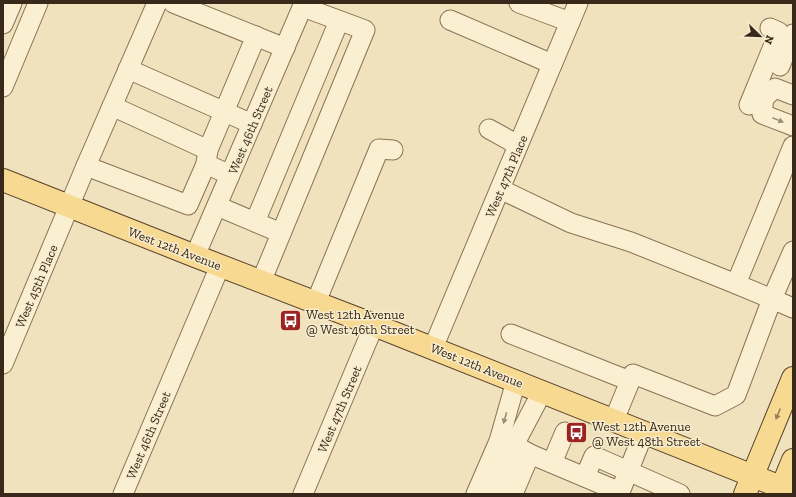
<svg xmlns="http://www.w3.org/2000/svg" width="796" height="497" font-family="'Zilla Slab',serif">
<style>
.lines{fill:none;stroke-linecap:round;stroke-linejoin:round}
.minor-casing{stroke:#897255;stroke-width:21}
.major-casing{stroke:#56402a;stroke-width:24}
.minor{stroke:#fbefd1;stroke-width:19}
.major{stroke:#f7d992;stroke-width:22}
.oneway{fill:#9a8c76}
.oneway2{fill:#988156}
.labels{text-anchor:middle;stroke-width:3;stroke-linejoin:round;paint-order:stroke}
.street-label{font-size:13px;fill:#38291b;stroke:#f7eccd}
.poi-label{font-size:13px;fill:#38291b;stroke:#f7eccd;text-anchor:start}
</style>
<rect width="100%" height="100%" fill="#f0e2bd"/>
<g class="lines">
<defs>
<g id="minor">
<polyline points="173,3 285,48"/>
<polyline points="519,3 570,22"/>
<polyline points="450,20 552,64"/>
<polyline points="3,24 12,3"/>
<polyline points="780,66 793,34"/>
<polyline points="128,69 252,124"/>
<polyline points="3,87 38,3"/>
<polyline points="793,95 775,88 764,98 762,114 793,126"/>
<polyline points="749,105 779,32 770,28"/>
<polyline points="112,106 208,150 206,163"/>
<polyline points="489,129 518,145"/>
<polyline points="793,146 736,284 772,299 793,251"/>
<polyline points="208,150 256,36"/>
<polyline points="86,166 188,205 206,164 230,175"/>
<polyline points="500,189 571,223 631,242 736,284"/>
<polyline points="217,206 281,233"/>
<polyline points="255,222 339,21"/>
<polyline points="195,256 304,3"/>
<polyline points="261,282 365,30 303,7"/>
<polyline points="316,302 379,149 393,150"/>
<polyline points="511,334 630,381"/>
<polyline points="433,348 578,3"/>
<polyline points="3,364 86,166 157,3"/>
<polyline points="614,420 633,374 715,406 736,395 772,299 793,308"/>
<polyline points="514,445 530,454 620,492 644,432"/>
<polyline points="552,463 565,432"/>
<polyline points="585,477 594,456 680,494"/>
<polyline points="123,494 220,266"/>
<polyline points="303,494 374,325"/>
<polyline points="476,494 499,441 516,381"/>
<polyline points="496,494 509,464 514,445 542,392"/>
<polyline points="513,494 530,454"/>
</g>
<g id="major">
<polyline points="3,180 195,256 374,325 793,492"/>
<polyline points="745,494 793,378"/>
<polyline points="779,494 793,460"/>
</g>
</defs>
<!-- minor casing -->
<use href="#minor" class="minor-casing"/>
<!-- major casing -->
<use href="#major" class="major-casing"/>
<!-- minor -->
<use href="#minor" class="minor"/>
<!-- major -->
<use href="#major" class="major"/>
</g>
<!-- one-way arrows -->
<defs><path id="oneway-solid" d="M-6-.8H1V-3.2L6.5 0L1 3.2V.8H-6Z"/></defs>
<g class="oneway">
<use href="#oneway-solid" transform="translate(778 120) rotate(22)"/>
<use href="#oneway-solid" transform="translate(505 418) rotate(106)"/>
</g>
<use class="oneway2" href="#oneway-solid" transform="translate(778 414) rotate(112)"/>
<!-- icons -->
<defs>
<symbol id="bus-square" viewBox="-11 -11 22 22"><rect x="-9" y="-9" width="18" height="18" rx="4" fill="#9b2422" stroke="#f7eccd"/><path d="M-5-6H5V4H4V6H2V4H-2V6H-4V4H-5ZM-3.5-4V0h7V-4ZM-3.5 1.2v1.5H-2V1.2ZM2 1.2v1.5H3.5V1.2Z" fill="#fff"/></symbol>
</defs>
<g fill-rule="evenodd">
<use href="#bus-square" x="278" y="308" width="25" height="25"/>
<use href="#bus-square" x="564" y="420" width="25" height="25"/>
</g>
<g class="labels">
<!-- street labels -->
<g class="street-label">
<text transform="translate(250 130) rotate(-67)" y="5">West 46th Street</text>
<text transform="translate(506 176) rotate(-67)" y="5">West 47th Place</text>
<text transform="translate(175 248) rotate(21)" y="5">West 12th Avenue</text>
<text transform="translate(36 286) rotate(-67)" y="5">West 45th Place</text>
<text transform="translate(477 365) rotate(22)" y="5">West 12th Avenue</text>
<text transform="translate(339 409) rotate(-67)" y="5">West 47th Street</text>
<text transform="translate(148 435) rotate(-67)" y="5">West 46th Street</text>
</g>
<!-- poi labels -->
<g class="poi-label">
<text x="306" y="319">West 12th Avenue<tspan x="306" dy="15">@ West 46th Street</tspan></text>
<text x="592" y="431">West 12th Avenue<tspan x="592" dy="15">@ West 48th Street</tspan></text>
</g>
</g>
<!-- border -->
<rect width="796" height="497" fill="none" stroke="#38291b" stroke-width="8"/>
<!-- north arrow -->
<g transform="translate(760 36) rotate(113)" stroke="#f7eccd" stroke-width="3" paint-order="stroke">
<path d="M0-3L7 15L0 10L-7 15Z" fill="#38291b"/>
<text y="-6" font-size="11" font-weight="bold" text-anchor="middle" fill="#38291b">N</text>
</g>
</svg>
